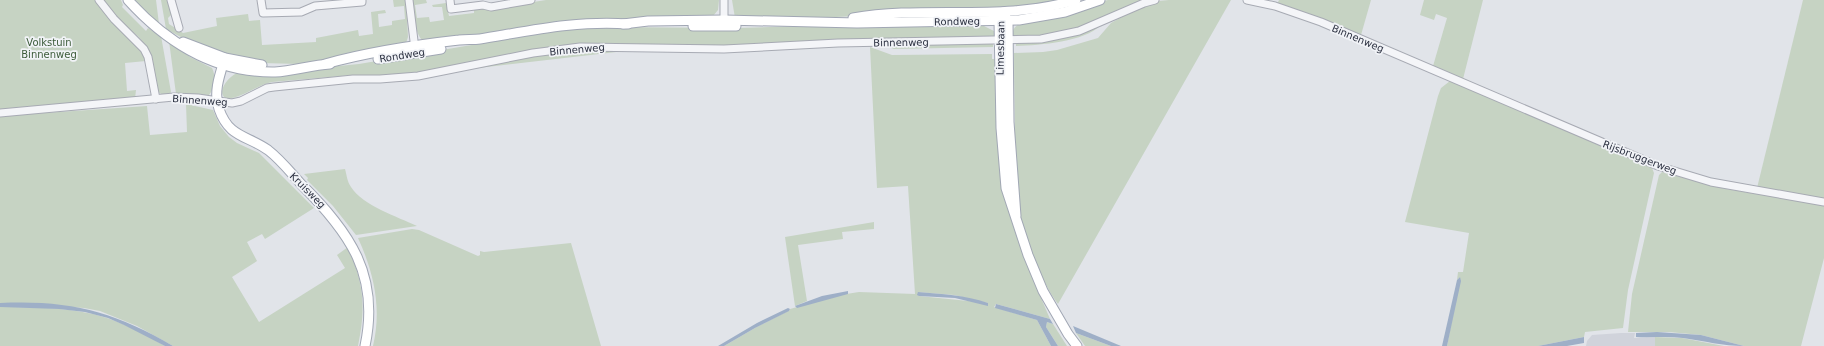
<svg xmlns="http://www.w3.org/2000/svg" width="1824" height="346" font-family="'DejaVu Sans',sans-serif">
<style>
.built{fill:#d0d3db}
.green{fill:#c6d3c3;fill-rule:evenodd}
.water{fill:#9eafc7}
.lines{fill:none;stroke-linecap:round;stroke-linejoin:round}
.minor-casing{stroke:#a7aab3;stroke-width:9}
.major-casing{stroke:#a1a7b4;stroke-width:11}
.minor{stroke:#f4f5f8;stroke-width:7}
.major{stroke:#fff;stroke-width:9}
.labels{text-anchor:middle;stroke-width:3.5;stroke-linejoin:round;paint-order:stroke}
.street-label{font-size:10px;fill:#2b3040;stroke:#f1f3f7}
.park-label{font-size:10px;fill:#3c5b39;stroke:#f1f3f7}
</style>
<rect width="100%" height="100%" fill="#e1e4e9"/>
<!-- built -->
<polygon class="built" points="1621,333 1635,333 1634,338 1655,337 1655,346 1586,346 1587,341 1592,335"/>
<!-- green -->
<g class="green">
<polygon points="0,0 97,0 142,51 146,61 125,63 127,91 136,90 135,99 0,110"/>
<path d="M102 0H121L123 5 122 7 146 31 148 28 161 36 171 92 170 94 163 95 158 92C153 73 150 36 127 30Z"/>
<polygon points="134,0 156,0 159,24"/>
<polygon points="161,0 169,0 172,14 168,18 169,24 183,33 217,26 216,18 248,14 249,21 260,20 262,45 316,42 316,38 358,30 359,36 373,34 371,12 385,10 386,13 378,14 379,27 392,25 392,21 405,19 404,6 394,7 393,0 406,0 408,37 406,43 402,46 299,64 261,63 252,62 190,42 166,29"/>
<path d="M412 0H426L427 3 415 5 417 18 429 17 430 22 444 20 442 7H433L432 5 446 3 449 16 474 13V8L490 9 546 0H719L718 10 713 16 499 32 423 41C414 32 413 12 412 0Z"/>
<polygon points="732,0 1064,0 1040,7 816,18 735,18"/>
<path d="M1108 0H1144L1089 24 1068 31 1012 39C1012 31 1013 27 1021 23Z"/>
<path d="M1169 0H1231L1058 304C1042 283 1023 238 1019 212 1015 191 1016 169 1015 148 1015 116 1014 85 1014 53L1043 52 1057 50 1098 38 1111 23 1127 14 1158 1Z"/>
<polygon points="1279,0 1371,0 1361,35 1277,4"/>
<polygon points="1424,0 1483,0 1463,79 1433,66 1447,18 1436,14 1434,20 1420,15"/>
<polygon points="1803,0 1824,0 1824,200 1757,188"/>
<path d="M869 24 901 27 984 26 994 31 997 39 743 46 598 44 404 76 353 75 272 82C255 86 244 97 226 99 215 91 230 75 239 72L328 67 359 64 554 31 607 27 736 28Z"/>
<path d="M1101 25C1084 42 1041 45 1016 46V43H1034Z"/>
<path d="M169 41 190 57 212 68C216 75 215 88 209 95L176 94Z"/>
<polygon points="993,44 993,47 894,49 883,45"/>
<path d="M870 47 892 55 992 54V59H996V116L1003 189 1027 265 1050 319 996 304 994 307 1037 320 1051 346H724L755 328 790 310V309L840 295 859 292 915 294 908 186 877 188ZM918 292 954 295 988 303 919 296Z"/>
<polygon points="593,49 625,51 461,70 525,56"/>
<polygon points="1450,81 1652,168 1654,173 1628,290 1623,328 1585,332 1584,337 1538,346 1447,346 1460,277 1457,280 1458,272 1463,272 1469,233 1405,222 1438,96 1441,88"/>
<path d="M186 104 213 110 220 126 229 137 237 143 259 153 314 208 265 239 262 234 247 242 257 261 232 277 259 322 345 268 337 255 348 247C364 284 366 307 358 346H173L137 326 100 311 84 308 15 303H0V116L147 106 150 135 187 132Z"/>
<path d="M345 169C347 176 347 181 351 187 362 205 398 217 417 226L356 235 333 206 307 180 308 178 304 174Z"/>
<polygon points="1662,172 1726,189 1824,205 1824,258 1801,346 1744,346 1701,335 1669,332 1628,332 1632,294 1659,175"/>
<polygon points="874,222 874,229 842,232 843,239 798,245 807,301 795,306 785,237"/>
<path d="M412 229 419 230 478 256 480 255V251L484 252 571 243 601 346H373C382 308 374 273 358 238Z"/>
<path d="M0 307C36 307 73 307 107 318 127 325 147 335 165 346H0Z"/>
<polygon points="1047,322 1053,324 1067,346 1058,346 1046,327"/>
<polygon points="1076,333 1111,346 1085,346"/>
<polygon points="1655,337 1682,338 1724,346 1655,346"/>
</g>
<!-- water -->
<g class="water">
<polygon points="1460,277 1461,281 1447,346 1442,346 1457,280"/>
<polygon points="848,291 848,294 797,308 795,306 822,296"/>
<path d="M918 292C942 294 965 295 988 303V306L955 298 919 296 917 295Z"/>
<path d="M0 303C70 300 113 311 173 346H165L124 325 108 318 85 312 59 309 0 307Z"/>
<polygon points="996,304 1050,319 1053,324 1047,322 1046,327 1058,346 1051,346 1037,320 995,308"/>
<polygon points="788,308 790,309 789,311 755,328 724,346 718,346 757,323"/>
<polygon points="1073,326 1121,346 1111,346 1076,333"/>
<path d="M1657 332 1701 335 1744 346C1723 346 1704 341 1683 338 1667 336 1651 338 1636 337V333Z"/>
<polygon points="1584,337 1584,343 1567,346 1538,346"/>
</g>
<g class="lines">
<defs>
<g id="minor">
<polyline points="99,0 114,19 144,49 148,57 156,99"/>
<polyline points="171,0 179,28"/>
<polyline points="261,0 263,13 301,12 315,6 362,2 362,0"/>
<polyline points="409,0 415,49"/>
<polyline points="450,0 451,9 483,5 491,7 531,0"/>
<polyline points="1247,0 1275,6 1321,22 1658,166 1711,182 1824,202"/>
<polyline points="724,24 724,0"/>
<polyline points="0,113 174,97 198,98 232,103 241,101 267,88 274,87 353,79 380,79 418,76 533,53 580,47 724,49 838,43 1041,39 1079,31 1144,3 1155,0"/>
</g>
<g id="major">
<path d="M128 0C167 43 216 73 275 72 294 71 311 65 330 64"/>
<path d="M853 18C927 5 1003 22 1076 0"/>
<polyline points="623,24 648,21 724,20 857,23 1019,20 1065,12 1100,0"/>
<polyline points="693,26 736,26"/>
<polyline points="183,42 225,58 262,65"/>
<path d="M225 58C220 74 213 92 219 109 229 138 247 135 268 150 281 160 291 173 302 185 350 233 380 275 365 346"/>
<polyline points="378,59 441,49"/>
<path d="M325 64C368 52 414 45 459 40 466 39 473 40 480 39 529 31 579 20 628 24"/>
<polyline points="1016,216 1009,122 1008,21 1003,12 999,21 1001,128 1006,188 1028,255 1043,291 1068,334 1077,346"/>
</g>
</defs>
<!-- minor casing -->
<use href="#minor" class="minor-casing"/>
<!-- major casing -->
<use href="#major" class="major-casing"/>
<!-- minor -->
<use href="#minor" class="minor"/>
<!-- major -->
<use href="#major" class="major"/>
</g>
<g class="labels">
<!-- street labels -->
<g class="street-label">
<text transform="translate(957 21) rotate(-1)" y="4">Rondweg</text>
<text transform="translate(1358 38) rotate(23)" y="4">Binnenweg</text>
<text transform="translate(901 42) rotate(-1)" y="4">Binnenweg</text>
<text transform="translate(1000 48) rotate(-89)" y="4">Limesbaan</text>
<text transform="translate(577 49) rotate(-5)" y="4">Binnenweg</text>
<text transform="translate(402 55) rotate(-9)" y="4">Rondweg</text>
<text transform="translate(200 100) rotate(4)" y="4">Binnenweg</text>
<text transform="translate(1640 157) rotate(21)" y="4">Rijsbruggerweg</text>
<text transform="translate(308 190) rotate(45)" y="4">Kruisweg</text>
</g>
<!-- park labels -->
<g class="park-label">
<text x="49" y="46">Volkstuin<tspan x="49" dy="12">Binnenweg</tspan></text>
</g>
</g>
</svg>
